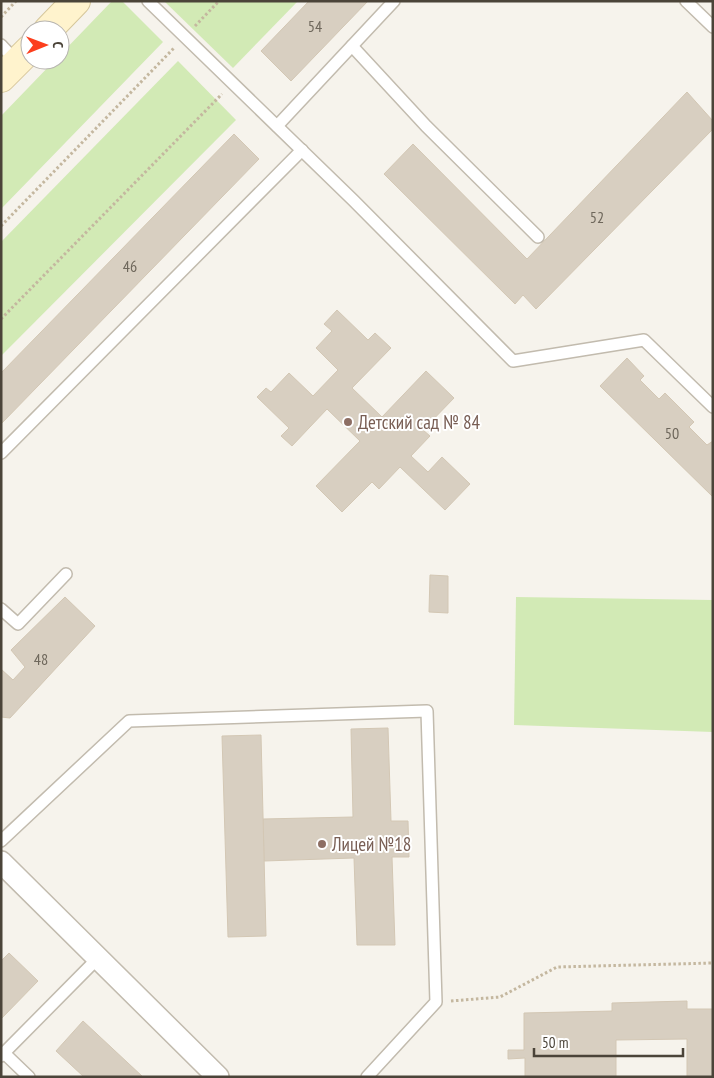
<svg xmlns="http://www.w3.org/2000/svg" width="714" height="1078" font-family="'PT Sans Narrow',sans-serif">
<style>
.green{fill:#d2eab5}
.building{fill:#d8cfc1;stroke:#d3c7b4}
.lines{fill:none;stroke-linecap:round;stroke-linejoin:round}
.service-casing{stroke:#c2bbae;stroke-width:14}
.minor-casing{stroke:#c2bbae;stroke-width:24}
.secondary-casing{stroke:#d6c79b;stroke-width:30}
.path{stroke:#c4b79f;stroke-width:3;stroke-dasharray:2.5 2.5;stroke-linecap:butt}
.service{stroke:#fff;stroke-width:11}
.minor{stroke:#fff;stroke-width:21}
.secondary{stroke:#fff3cd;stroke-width:28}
.education-dot{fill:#8d6e63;stroke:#fff;stroke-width:2}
.labels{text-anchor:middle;stroke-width:4;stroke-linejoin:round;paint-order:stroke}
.number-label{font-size:16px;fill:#6e675b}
.education-label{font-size:19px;fill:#785e54;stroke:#fff;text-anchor:start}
</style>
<rect width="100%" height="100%" fill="#f6f3ec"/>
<!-- green -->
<g class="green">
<polygon points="112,1 122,1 163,42 1,209 1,116 55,60 60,60 60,55"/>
<polygon points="164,1 298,1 233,68"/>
<polygon points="178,61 236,120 1,356 1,242"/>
<polygon points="516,597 713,600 713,732 514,725"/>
</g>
<!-- building -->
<g class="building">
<polygon points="309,1 368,1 291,81 261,51"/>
<polygon points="687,92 713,121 713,129 536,309 523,295 515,304 384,174 413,144 527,259"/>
<polygon points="234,134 259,159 1,424 1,373"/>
<polygon points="337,310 368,340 375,333 391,348 352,388 382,417 426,371 454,398 423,430 430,436 411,456 428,472 442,457 470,484 445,510 400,467 379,489 372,482 342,512 316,486 360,441 327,409 292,446 281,436 289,428 257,397 266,388 271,392 289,373 313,396 338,370 316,348 332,331 324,324"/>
<polygon points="627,358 644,376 640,380 659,399 665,393 694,422 689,427 707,445 713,441 713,497 600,386"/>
<polygon points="430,575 448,576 448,613 429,612"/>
<polygon points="65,597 95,626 10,718 1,717 1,669 13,680 25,667 11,650"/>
<polygon points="388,728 391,821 408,821 409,857 392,857 395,945 357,945 354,858 264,861 263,819 353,817 351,729"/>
<polygon points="261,735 266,936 228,937 222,736"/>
<polygon points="9,953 38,981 1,1019 1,961"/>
<polygon points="687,1001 687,1009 713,1009 713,1077 687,1077 687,1039 616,1040 616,1077 525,1077 525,1058 508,1059 508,1050 524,1050 524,1013 612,1011 612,1003"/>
<polygon points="83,1021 143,1077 84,1077 56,1051"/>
</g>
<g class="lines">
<defs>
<g id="service">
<polyline points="148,1 353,200 513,361 644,340 713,407"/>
<polyline points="686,1 713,27"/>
<polyline points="1,45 17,62"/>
<polyline points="352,46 426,126 538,237"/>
<polyline points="277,126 394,1"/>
<polyline points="1,453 302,150"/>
<polyline points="1,609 18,624 66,574"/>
<polyline points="1,841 129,721 427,711 436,1002 367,1077"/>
<polyline points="4,1053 29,1077"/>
<polyline points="1,1056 98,958"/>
</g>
<polyline id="minor" points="1,862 218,1077"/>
<g id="secondary">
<polyline points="48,30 76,1"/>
<polyline points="1,78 30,49"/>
</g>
</defs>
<!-- service casing -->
<use href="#service" class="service-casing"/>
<!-- minor casing -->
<use href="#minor" class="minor-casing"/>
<!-- secondary casing -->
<use href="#secondary" class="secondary-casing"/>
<!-- path -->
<g class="path">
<polyline points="1,17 16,1"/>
<polyline points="195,26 219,1"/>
<polyline points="1,226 175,47"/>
<polyline points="1,319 222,94"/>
<polyline points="451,1001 500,997 557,967 713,963"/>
</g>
<!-- service -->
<use href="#service" class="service"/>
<!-- minor -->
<use href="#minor" class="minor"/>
<!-- secondary -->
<use href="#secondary" class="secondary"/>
</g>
<!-- markers -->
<g class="education-dot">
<circle cx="348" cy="422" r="5"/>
<circle cx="322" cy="844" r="5"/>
</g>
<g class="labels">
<!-- number labels -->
<g class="number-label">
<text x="315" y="32">54</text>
<text x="597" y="223">52</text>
<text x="130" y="272">46</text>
<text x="672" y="439">50</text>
<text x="41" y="665">48</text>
</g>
<!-- education labels -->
<g class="education-label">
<text x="358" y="429">Детский сад № 84</text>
<text x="332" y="851">Лицей №18</text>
</g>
</g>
<!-- border -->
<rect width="714" height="1078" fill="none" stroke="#4b4439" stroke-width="5"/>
<!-- north arrow -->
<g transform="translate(45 45) rotate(89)"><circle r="24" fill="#ffffff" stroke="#b7b4b0"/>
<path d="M0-4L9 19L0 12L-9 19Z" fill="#fc3f1d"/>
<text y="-8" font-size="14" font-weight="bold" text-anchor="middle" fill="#4b4439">С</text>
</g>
<!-- scale -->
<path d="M534 1048v8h149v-8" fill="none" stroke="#4b4439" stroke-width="2.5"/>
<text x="542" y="1048" font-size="15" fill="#4b4439" stroke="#ffffff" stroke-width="4" paint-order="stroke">50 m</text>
</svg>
